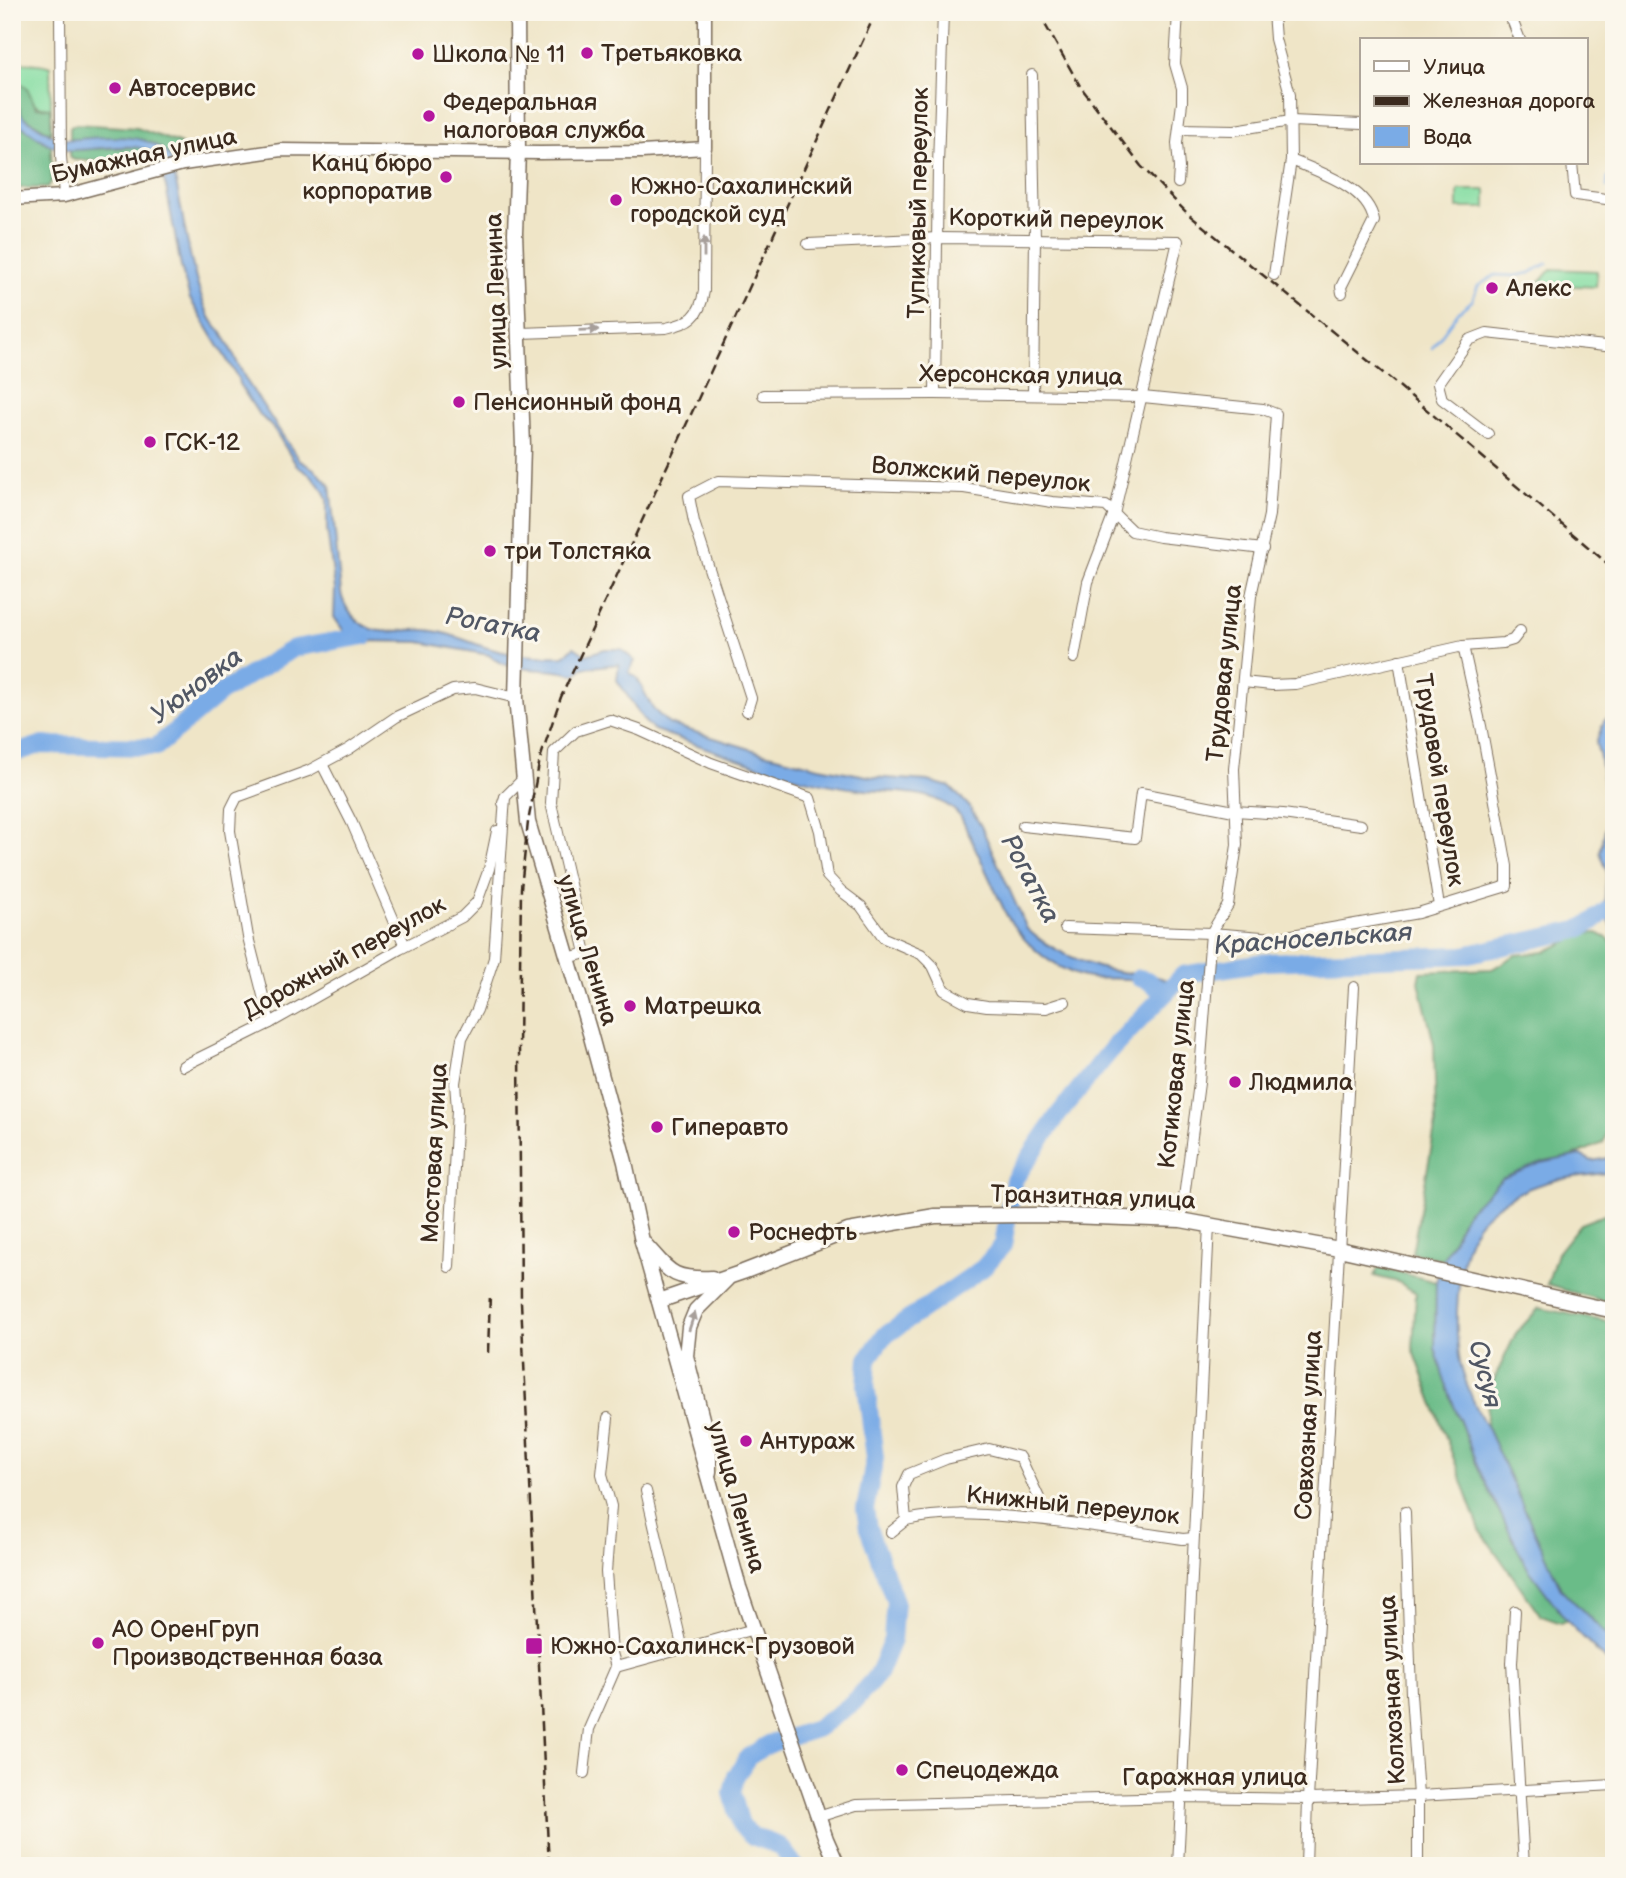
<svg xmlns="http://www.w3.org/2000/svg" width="1626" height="1878" font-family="'Balsamiq Sans',sans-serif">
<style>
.green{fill:#84dda2;stroke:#608460;stroke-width:2}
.forest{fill:#6bbc88;stroke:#537353;stroke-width:2}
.water{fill:#7aabe6;stroke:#5a6a82;stroke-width:2}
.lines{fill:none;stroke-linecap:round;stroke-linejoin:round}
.stream{stroke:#7aabe6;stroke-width:2.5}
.river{stroke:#7aabe6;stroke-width:18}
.minor-casing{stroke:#7a6b59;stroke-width:12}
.tertiary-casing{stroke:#7a6b59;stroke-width:15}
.secondary-casing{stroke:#7a6b59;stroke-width:17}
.primary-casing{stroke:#7a6b59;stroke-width:17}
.minor{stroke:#fff;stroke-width:10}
.tertiary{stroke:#fff;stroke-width:12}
.secondary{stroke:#fff;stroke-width:14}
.primary{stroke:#fff;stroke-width:14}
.rail{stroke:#3b2a1e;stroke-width:2.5;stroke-dasharray:10 5;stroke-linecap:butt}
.oneway{fill:#a79f9a}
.poi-dot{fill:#b5179e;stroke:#fbf7ec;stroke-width:2.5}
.labels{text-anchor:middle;stroke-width:6;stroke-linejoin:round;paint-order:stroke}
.poi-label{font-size:24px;fill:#3b2a1e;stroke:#fbf7ec;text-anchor:start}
.street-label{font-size:24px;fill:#3b2a1e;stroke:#fbf7ec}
.water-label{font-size:26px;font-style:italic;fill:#515764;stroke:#fbf7ec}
</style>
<rect width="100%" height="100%" fill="#fbf7ec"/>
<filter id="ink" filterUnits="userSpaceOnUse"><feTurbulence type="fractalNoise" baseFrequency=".0143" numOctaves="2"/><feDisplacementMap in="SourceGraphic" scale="14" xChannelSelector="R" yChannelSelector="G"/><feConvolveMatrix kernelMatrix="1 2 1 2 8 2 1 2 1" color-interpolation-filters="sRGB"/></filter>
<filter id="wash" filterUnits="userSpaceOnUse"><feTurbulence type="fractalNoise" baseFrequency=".00686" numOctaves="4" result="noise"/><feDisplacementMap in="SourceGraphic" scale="28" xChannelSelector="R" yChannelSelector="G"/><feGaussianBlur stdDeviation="1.57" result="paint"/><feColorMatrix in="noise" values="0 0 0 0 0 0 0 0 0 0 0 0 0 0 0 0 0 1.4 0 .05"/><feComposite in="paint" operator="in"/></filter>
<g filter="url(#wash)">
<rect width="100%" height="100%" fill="#efe5c7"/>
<!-- green -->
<g class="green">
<path d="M12 60C25 66 38 61 50 67L51 108C20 107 38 89 12 78Z"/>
<rect x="1458" y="190" width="28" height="18"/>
<polygon points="1551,269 1597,271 1596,287 1538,284"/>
</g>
<!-- forest -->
<g class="forest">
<polygon points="12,78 27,88 36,107 51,108 51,133 22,116 12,87"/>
<path d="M12 118C17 125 42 139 51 146L52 181 47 188H12Z"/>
<path d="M76 124 137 128 181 144V155L170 157C146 128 103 140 70 139V127Z"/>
<path d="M138 147C148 150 154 150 157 160L139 163 119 160H74L70 156V150Z"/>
<polygon points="1597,933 1609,939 1614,947 1614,1111 1603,1143 1570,1157 1541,1163 1467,1212 1443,1259 1412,1253 1436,1123 1434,1044 1419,982 1421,972 1492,969 1516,955 1545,952 1582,934"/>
<polygon points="1614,1211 1614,1304 1547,1285 1557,1253 1580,1224"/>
<polygon points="1379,1267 1436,1282 1435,1348 1445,1382 1478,1468 1527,1567 1567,1621 1561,1623 1541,1616 1480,1530 1413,1348 1416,1293 1398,1282 1374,1276"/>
<polygon points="1539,1308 1614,1323 1614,1642 1561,1589 1486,1426 1489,1390 1516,1333"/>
</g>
<!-- water -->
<g class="water">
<path d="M12 87C16 95 17 112 24 117 30 121 51 135 56 137 66 141 79 139 89 138 117 136 151 134 170 157 182 195 192 311 222 332L246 380 299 460 314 469 330 485 341 593C344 608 355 622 371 629 388 635 408 628 425 630 446 631 468 642 488 648 512 656 538 657 564 656L574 647 586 655 605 649H621L635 661 629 672 637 678 653 709 669 724 760 752 819 767 872 777 928 781 950 787 968 805 981 826 1027 929C1048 949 1090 968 1120 972 1139 975 1148 973 1167 980L1153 996C1149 971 1107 981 1089 978 1082 977 1074 974 1068 971 1044 961 1020 938 1007 916L961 817C937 789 900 793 866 790 794 783 723 753 654 730L645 722 617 680 619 664 583 668 575 675C549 665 511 676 489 655L420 642 357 641 345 633 334 617 335 589 327 530V499L324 492 312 476 297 466 274 429 258 413 239 384 238 378 190 299 181 267 166 187 155 154C136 139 91 152 67 150 47 148 31 131 14 121Z"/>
<polygon points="1614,713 1614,947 1612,927 1604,907 1607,871 1600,852 1606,826 1606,802 1600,758 1596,743 1604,721"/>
<path d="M1580 1155 1592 1161 1614 1157V1172C1576 1177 1540 1178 1506 1200 1496 1206 1486 1214 1478 1224 1456 1254 1452 1335 1462 1370 1468 1391 1477 1410 1487 1428L1561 1589 1614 1642V1668L1567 1621 1527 1567 1478 1468 1445 1382 1435 1348 1436 1282 1443 1259 1467 1212 1503 1178 1541 1163Z"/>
</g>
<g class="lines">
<!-- stream -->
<g class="stream">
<polyline points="1607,187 1608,177"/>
<polyline points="1432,348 1459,311 1472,301 1478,286 1495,275 1515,276 1530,273 1548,263"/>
</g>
<!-- river -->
<g class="river">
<polyline points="12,754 40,745 156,747 220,693 294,648 365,636"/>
<polyline points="1139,978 1147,980 1165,994"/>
<polyline points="795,1866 780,1846 752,1836 741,1825 732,1793 736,1776 748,1757 769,1744 816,1729 853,1703 878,1674 892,1640 895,1601 868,1528 865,1509 875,1458 866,1385 868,1359 883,1337 983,1268 1003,1245 1014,1180 1058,1115 1111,1050 1183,975 1264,962 1464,955 1578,930 1592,922 1607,910"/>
</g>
</g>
</g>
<g filter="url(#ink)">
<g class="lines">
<defs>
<g id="minor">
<polyline points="60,12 61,156 64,196"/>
<polyline points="1273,12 1275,39 1290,94 1291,160 1274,275"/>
<polyline points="1505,12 1513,22 1520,40"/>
<polyline points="1066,14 1071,12"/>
<polyline points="1032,75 1035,238 1033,395"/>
<polyline points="1179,129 1235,130 1291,121 1362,124"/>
<path d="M1291 160C1319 172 1368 187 1374 221L1341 287 1342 293"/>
<polyline points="1572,163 1575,195 1614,200"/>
<polyline points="1178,183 1179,168 1177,143 1182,103 1182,88 1175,64 1178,12"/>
<polyline points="808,244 938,238 1178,241 1114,514 1088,582 1074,658"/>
<path d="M520 333 666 328C690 323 700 317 704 291L705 148"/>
<polyline points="935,394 938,165 943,12"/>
<polyline points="763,395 935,394 1143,397 1263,409 1276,414 1269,515 1251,596 1234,769 1237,845 1228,905 1211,933 1199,1083 1181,1220"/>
<polyline points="1488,434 1442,399 1438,384 1469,340 1487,333 1614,347"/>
<polyline points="1399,660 1439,906"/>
<polyline points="1243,682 1272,685 1295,684 1463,646 1503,643 1513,640 1520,631"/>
<polyline points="747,711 751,698 694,522 689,496 718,481 964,488 1052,502 1106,506 1132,531 1160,537 1263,549"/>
<polyline points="322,764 352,823 405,946"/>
<polyline points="503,803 505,797 522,780"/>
<polyline points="1023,826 1135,838 1141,793 1234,811 1283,814 1361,825"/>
<polyline points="1065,928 1211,933 1275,938 1418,913 1507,886 1507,866 1481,726 1463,646"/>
<polyline points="568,958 586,953 551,803 554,752 576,731 610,720 639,730 711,763 810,798 820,831 827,876 841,891 861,906 884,938 921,954 933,966 944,990 968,1003 987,1006 1046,1008 1065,1002"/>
<polyline points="270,1023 248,937 230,831 231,809 237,797 308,771 349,749 396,717 453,690 475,688 516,698"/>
<polyline points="183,1066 270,1023 400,949 462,917 477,902 489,869 497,831"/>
<polyline points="449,1267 457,1109 455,1083 462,1038 477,1010 494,958 505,797"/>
<polyline points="646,1491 683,1650"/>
<polyline points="1405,1512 1411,1694 1418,1796 1418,1866"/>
<path d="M906 1520C942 1512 977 1514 1013 1517 1070 1521 1126 1531 1183 1539L1193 1538"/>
<polyline points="891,1532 906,1520 903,1487 909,1474 946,1459 989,1449 1020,1457 1040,1500 1040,1519"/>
<polyline points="1515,1611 1512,1663 1524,1866"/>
<polyline points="616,1667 754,1629"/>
<polyline points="584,1773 589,1729 616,1667 612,1653 606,1572 611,1506 602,1474 608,1418"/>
<polyline points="818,1817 856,1805 1181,1797 1308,1799 1418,1796 1614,1785"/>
<polyline points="1178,1866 1209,1225"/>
<polyline points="1306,1866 1308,1799 1354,987"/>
</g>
<polyline id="tertiary" points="12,199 64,196 183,164 281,150 540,153 642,152 705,148 705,12"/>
<g id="secondary">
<path d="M642 1241C669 1270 669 1280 712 1278"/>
<polyline points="659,1301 743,1272 848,1231 935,1216 1038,1215 1181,1220 1339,1249 1614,1311"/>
<polyline points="709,1472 709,1446 686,1356 689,1327 696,1310 727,1279"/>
</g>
<polyline id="primary" points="517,12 518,152 515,233 523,446 516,698 528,822 590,1033 625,1162 642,1241 739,1587 826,1839 838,1866"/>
</defs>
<!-- minor casing -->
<use href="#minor" class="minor-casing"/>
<!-- tertiary casing -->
<use href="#tertiary" class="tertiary-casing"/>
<!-- secondary casing -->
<use href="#secondary" class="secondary-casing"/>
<!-- primary casing -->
<use href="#primary" class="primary-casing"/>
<!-- minor -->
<use href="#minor" class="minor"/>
<!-- tertiary -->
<use href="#tertiary" class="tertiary"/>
<!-- secondary -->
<use href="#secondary" class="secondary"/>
<!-- primary -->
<use href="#primary" class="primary"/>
<!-- rail -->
<g class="rail">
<polyline points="1038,12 1080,86 1141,166 1188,214 1393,381 1614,569"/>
<polyline points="488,1353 490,1294"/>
<polyline points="549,1866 521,1302 519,1048 521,888 528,822 540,759 561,697 876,12"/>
</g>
</g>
<!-- one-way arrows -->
<defs><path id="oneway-solid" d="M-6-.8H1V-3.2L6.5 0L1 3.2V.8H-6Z" transform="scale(1.75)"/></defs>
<g class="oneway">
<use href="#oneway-solid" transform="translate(704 247) rotate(-90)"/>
<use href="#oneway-solid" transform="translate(589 330) rotate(-2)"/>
<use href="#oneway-solid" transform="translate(692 1321) rotate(-72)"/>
</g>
</g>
<!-- markers -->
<g class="poi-dot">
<circle cx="587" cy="53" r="7"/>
<circle cx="418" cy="54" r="7"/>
<circle cx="115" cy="88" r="7"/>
<circle cx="429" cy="116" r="7"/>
<circle cx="446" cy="177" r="7"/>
<circle cx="616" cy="200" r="7"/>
<circle cx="1492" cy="288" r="7"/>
<circle cx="459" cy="402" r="7"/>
<circle cx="150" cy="442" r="7"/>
<circle cx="490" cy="551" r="7"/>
<circle cx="630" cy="1006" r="7"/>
<circle cx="1235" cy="1082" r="7"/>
<circle cx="657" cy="1127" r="7"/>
<circle cx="734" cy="1232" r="7"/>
<circle cx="746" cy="1441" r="7"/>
<circle cx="98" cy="1643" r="7"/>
<rect x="525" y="1637" width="18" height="18" rx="3.5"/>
<circle cx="902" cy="1770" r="7"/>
</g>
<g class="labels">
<!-- poi labels -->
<g class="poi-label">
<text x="601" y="61">Третьяковка</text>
<text x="432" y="62">Школа № 11</text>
<text x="129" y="96">Автосервис</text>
<text x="443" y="110">Федеральная<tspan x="443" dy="28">налоговая служба</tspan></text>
<text x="432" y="171" text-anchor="end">Канц бюро<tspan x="432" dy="28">корпоратив</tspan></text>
<text x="630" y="194">Южно-Сахалинский<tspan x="630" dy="28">городской суд</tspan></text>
<text x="1506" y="296">Алекс</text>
<text x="473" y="410">Пенсионный фонд</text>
<text x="164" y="450">ГСК-12</text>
<text x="504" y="559">три Толстяка</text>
<text x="644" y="1014">Матрешка</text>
<text x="1249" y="1090">Людмила</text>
<text x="671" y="1135">Гиперавто</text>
<text x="748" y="1240">Роснефть</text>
<text x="760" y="1449">Антураж</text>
<text x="112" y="1637">АО ОренГруп<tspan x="112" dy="28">Производственная база</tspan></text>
<text x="550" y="1654">Южно-Сахалинск-Грузовой</text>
<text x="916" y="1778">Спецодежда</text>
</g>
<!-- street labels -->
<g class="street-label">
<text transform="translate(144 155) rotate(-12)" y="8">Бумажная улица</text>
<text transform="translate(918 203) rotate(-89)" y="8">Тупиковый переулок</text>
<text transform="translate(1056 219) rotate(1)" y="8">Короткий переулок</text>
<text transform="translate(496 291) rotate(-92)" y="8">улица Ленина</text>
<text transform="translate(1021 375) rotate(1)" y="8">Херсонская улица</text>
<text transform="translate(981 474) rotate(5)" y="8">Волжский переулок</text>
<text transform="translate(1224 673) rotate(-84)" y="8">Трудовая улица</text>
<text transform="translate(1440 780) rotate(81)" y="8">Трудовой переулок</text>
<text transform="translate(588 950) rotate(73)" y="8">улица Ленина</text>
<text transform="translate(344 957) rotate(-29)" y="8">Дорожный переулок</text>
<text transform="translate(1176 1074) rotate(-84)" y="8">Котиковая улица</text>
<text transform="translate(434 1153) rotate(-87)" y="8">Мостовая улица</text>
<text transform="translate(1093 1197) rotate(2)" y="8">Транзитная улица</text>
<text transform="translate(1308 1425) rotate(-87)" y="8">Совхозная улица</text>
<text transform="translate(737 1497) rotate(74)" y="8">улица Ленина</text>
<text transform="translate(1073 1505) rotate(6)" y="8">Книжный переулок</text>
<text transform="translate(1392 1690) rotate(-93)" y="8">Колхозная улица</text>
<text x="1215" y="1785">Гаражная улица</text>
</g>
<!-- water labels -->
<g class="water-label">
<text transform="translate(493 624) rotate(11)" y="9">Рогатка</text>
<text transform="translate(196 685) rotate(-37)" y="9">Уюновка</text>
<text transform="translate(1031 878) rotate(62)" y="9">Рогатка</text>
<text transform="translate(1313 938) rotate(-4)" y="9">Красносельская</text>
<text transform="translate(1486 1374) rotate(76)" y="9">Сусуя</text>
</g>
</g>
<!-- margin -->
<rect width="1626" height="1878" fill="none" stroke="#fbf7ec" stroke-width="42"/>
<!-- legend -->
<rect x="1360" y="38" width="228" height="126" fill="#fbf7ec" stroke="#aea59a" stroke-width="2"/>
<rect x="1374" y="61" width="35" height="10" fill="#ffffff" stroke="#aea59a" stroke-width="2"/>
<text x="1423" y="74" font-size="21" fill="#3b2a1e">Улица</text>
<rect x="1374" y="96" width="35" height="10" fill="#3b2a1e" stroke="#aea59a" stroke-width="2"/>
<text x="1423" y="108" font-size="21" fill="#3b2a1e">Железная дорога</text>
<rect x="1374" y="126" width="35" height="21" fill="#7aabe6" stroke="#aea59a" stroke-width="2"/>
<text x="1423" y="144" font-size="21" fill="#3b2a1e">Вода</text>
</svg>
